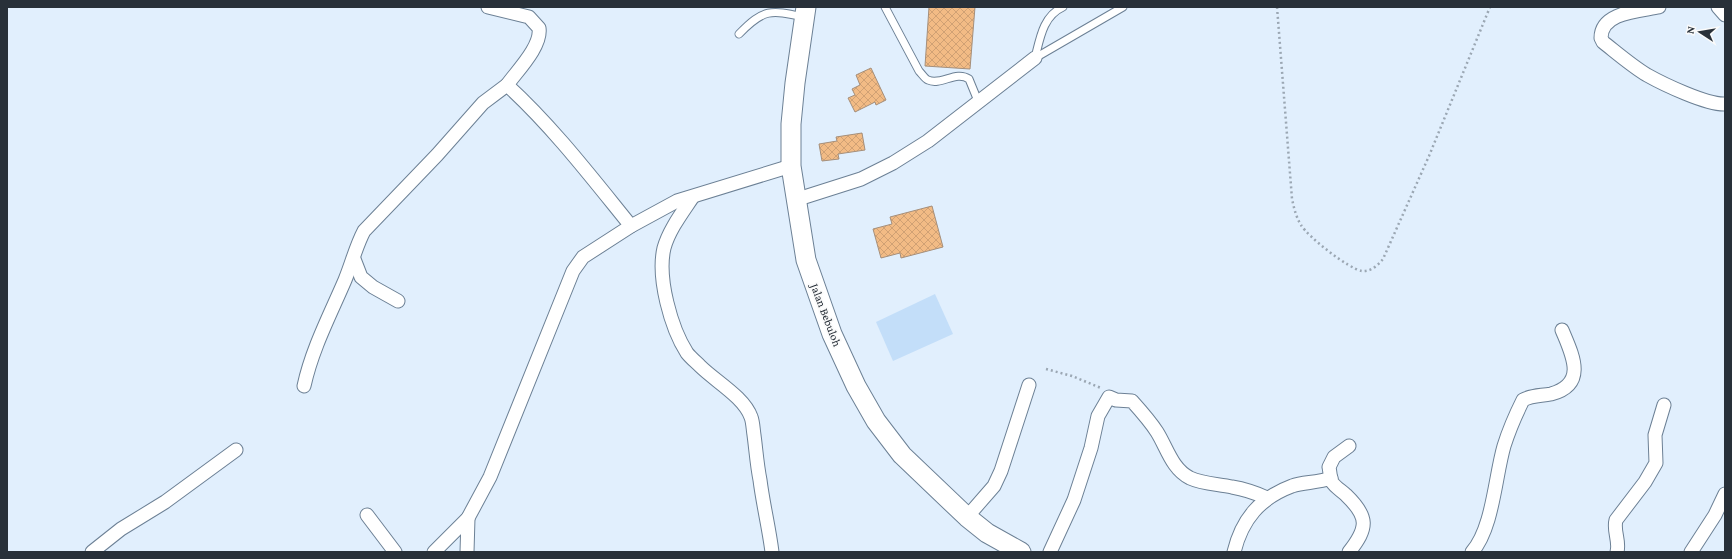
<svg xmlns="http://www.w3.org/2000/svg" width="1732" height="559" font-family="'Crimson Pro',serif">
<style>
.garden{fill:#c3def9}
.building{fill:url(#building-cross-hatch);stroke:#a58f7b}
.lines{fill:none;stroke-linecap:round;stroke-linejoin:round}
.lane-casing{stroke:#6c8095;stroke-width:9}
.street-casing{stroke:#6c8095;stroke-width:15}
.secondary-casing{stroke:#6c8095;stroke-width:21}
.path{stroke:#9ba7b3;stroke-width:2.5;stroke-dasharray:2 3;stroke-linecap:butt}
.lane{stroke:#fff;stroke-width:7}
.street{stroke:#fff;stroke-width:13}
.secondary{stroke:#fff;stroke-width:19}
.labels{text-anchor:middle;stroke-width:3.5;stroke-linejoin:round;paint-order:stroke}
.street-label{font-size:12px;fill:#283039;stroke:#fafafa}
</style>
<defs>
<pattern id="building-cross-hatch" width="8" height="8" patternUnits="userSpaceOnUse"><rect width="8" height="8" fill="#f2bb85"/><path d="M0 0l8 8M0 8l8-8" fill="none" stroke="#d0a174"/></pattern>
</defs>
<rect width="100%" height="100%" fill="#e1effd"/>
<!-- garden -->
<polygon class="garden" points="935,294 953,334 893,361 876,322"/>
<!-- building -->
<g class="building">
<polygon points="929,7 975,7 970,69 925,66"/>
<polygon points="871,68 886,100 876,105 875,102 855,112 848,98 855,95 852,89 860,85 856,75"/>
<polygon points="862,133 865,150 838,154 839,159 822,161 819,144 837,141 836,137"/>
<polygon points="932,206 943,247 901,258 900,253 881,258 873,229 892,224 890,217"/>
</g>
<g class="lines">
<defs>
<g id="lane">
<path d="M885 7 919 71C922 74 925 79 928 80 941 86 956 70 969 79L978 101"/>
<path d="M739 34C764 8 771 10 804 17"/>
<polyline points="1035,58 1123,7"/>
<path d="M1035 58C1040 38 1043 16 1063 7"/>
</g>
<g id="street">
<path d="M488 7 529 17 539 28C542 46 517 71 507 85"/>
<path d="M1659 7C1639 11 1601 12 1601 38L1603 42C1617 53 1632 66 1647 75 1663 84 1707 105 1725 104"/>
<polyline points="1718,7 1725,15"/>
<path d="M692 198C682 213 669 230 664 248 657 278 671 328 687 353 691 358 696 362 700 366 715 381 744 397 751 417 753 422 753 429 754 435 756 450 757 465 760 480 763 504 769 528 772 552"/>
<polyline points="795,200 861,179 893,163 928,141 1035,58"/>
<polyline points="354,259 361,277 373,287 398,301"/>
<path d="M304 386C312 349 330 315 345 280 352 263 356 246 364 231L437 155 483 103 507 85C553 127 592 178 631 226"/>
<path d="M1349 446 1334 457 1329 467C1330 471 1330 478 1332 482 1335 487 1342 491 1346 495 1369 517 1368 528 1349 552"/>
<polyline points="367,515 395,552"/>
<polyline points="967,517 994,486 1001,471 1029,385"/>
<polyline points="92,552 121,529 165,502 236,450"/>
<polyline points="434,552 468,518 490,477 573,271 583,257 631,226 677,201 791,166"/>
<polyline points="467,552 468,518"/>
<path d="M1050 552 1074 500 1091 448 1098 416 1109 397 1116 400 1132 401C1141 411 1150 421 1157 432 1167 448 1172 469 1190 478 1203 484 1219 484 1232 487 1244 489 1256 493 1267 498"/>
<path d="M1234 552C1242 519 1260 498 1292 486 1304 482 1317 483 1331 478"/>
<path d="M1472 552C1493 528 1495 477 1504 446 1509 430 1516 414 1523 400 1532 395 1541 396 1551 394 1588 384 1572 354 1562 330"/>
<path d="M1617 552C1620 541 1613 531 1616 520L1645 482 1656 463 1655 435 1664 405"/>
<polyline points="1691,552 1715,515 1725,494"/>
</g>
<polyline id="secondary" points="806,7 795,83 791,124 791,166 806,260 832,334 856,386 876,421 902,455 967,517 987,533 1021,552"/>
</defs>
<!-- lane casing -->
<use href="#lane" class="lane-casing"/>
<!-- street casing -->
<use href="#street" class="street-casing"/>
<!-- secondary casing -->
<use href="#secondary" class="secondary-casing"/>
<!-- path -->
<g class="path">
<path d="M1277 7 1292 199C1294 208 1296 217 1301 225 1308 237 1349 269 1362 271 1371 272 1378 265 1383 259L1429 156 1490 7"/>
<polyline points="1046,369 1072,376 1101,388"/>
</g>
<!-- lane -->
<use href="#lane" class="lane"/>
<!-- street -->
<use href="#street" class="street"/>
<!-- secondary -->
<use href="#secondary" class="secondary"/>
</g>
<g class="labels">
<!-- street labels -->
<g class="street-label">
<text transform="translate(826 315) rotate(69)" y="4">Jalan Bebuloh</text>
</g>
</g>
<!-- border -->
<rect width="1732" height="559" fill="none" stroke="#283039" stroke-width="16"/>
<!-- north arrow -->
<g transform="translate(1700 32) rotate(282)" stroke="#fafafa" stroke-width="3" paint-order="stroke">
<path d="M0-3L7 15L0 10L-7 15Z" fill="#283039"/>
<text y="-6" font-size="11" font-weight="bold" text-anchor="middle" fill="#283039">N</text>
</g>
</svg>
